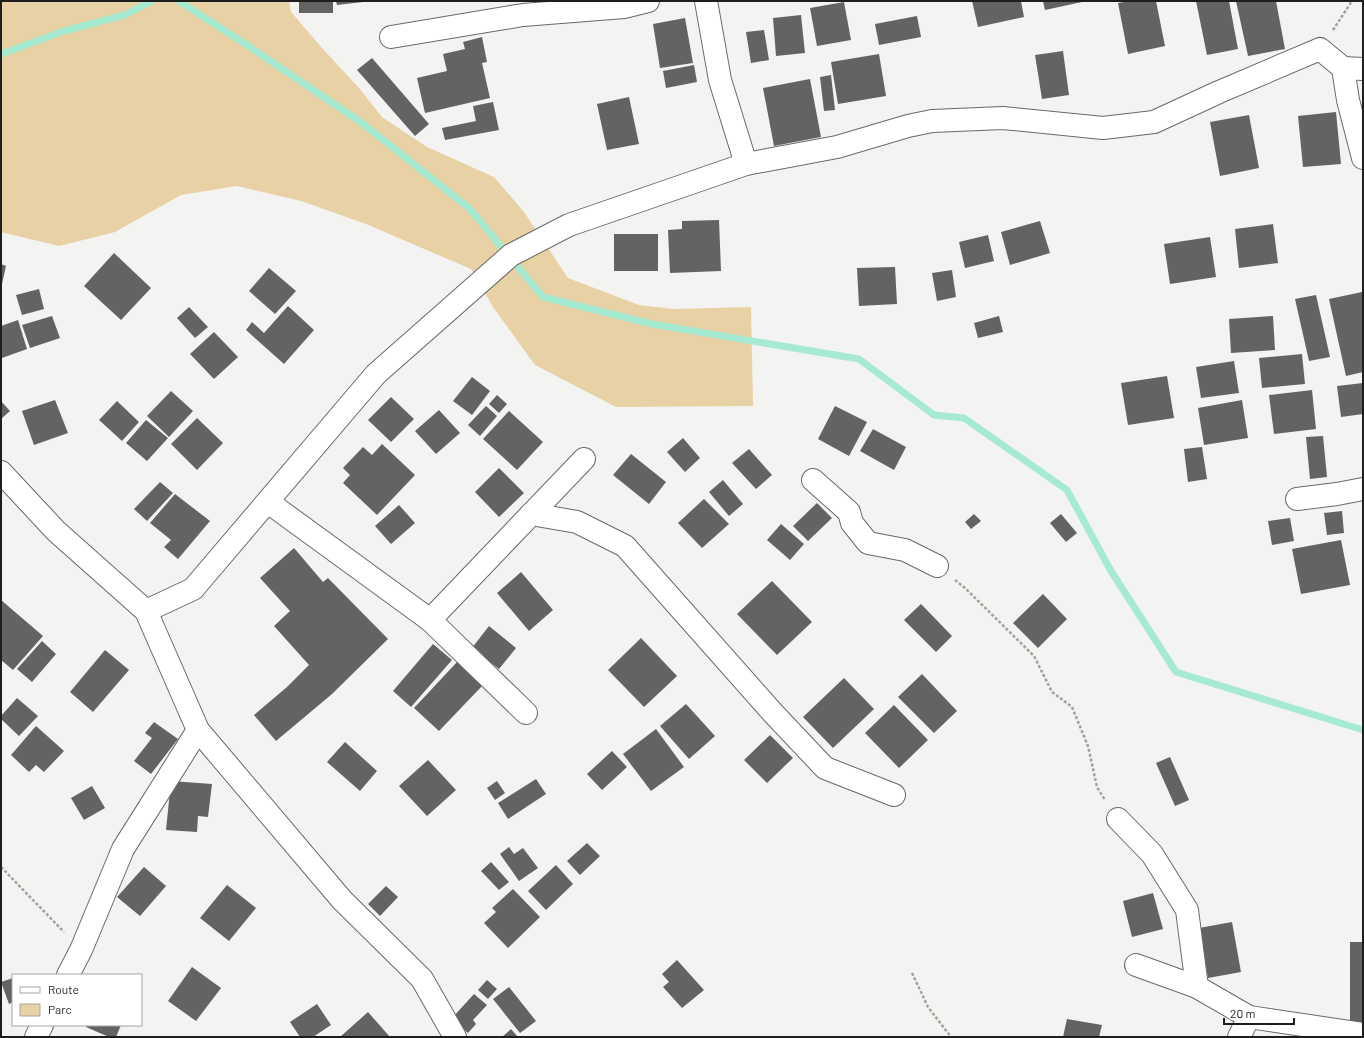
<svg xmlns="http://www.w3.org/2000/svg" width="1364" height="1038" font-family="Barlow,sans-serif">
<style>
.green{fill:#e8d1a5}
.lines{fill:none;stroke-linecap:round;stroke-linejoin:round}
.stream{stroke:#a5ead1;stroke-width:7}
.building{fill:#626462}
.minor-casing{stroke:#686a67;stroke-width:24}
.path{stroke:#a1a29f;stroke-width:2.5;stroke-dasharray:3 2;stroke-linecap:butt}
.minor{stroke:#fff;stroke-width:22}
</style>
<rect width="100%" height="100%" fill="#f3f4f1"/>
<!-- green -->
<polygon class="green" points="1,1 289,1 291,12 322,48 359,88 382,117 427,147 494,177 524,212 568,278 639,305 673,309 751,307 753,406 616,407 535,365 493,307 471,269 366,224 301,201 237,186 181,195 115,232 59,246 1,232"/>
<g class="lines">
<!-- stream -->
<g class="stream">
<polyline points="179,1 247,45 362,123 469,208 543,297 652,324 859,359 934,415 964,418 1067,490 1111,571 1176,672 1363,730"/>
<polyline points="1,54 64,31 125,15 152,1"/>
</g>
</g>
<!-- building -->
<g class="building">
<rect x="299" y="1" width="34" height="12"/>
<polygon points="336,1 363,1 363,2 337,5"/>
<polygon points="972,1 1021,1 1024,17 978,27"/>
<polygon points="1043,1 1082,1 1082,2 1045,10"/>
<polygon points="1130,1 1156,1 1165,46 1128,54 1118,3"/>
<polygon points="1196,1 1229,1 1238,49 1207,55"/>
<polygon points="1236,1 1276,1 1285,49 1248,56"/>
<polygon points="844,2 851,40 817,46 810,8"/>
<polygon points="801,15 805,53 776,56 773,18"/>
<polygon points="917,16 921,37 879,45 875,24"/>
<polygon points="685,18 693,63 660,68 653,24"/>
<polygon points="764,30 769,60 751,63 746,32"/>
<polygon points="482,37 487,62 482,63 490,98 425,113 417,78 447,71 443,54 465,49 463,42"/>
<polygon points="1063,51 1069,95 1042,99 1035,55"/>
<polygon points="879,54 886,96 838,104 831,62"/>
<polygon points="372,58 429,124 415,136 357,70"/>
<polygon points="694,65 697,82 666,88 663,71"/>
<polygon points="831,75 835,110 824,111 820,77"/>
<polygon points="810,79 821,137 774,146 763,88"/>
<polygon points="629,97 639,144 607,150 597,104"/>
<polygon points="493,102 499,130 445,140 442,128 476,121 473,106"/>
<polygon points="1336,112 1341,164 1303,167 1298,116"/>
<polygon points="1249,115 1259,168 1220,176 1210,122"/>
<polygon points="719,220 721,271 670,273 668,230 682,229 682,221"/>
<polygon points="1040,221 1050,253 1010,265 1001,232"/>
<polygon points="1273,224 1278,263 1239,268 1235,229"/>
<rect x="614" y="234" width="44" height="37"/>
<polygon points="988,235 994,261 965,268 959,242"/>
<polygon points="1210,237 1216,277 1170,284 1164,244"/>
<polygon points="114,253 151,288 121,320 84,286"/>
<polygon points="1,264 6,266 2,284 1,284"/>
<polygon points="895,267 897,304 859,306 857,268"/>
<polygon points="269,268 296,291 275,314 249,291"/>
<polygon points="952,270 956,297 937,301 932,273"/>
<polygon points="39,289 44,309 22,315 16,295"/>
<polygon points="1362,292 1363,297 1363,372 1346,376 1329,299"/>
<polygon points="1316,295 1330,357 1309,361 1295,299"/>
<polygon points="288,306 314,330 284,364 246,330 252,322 264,333"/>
<polygon points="189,307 208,327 195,338 177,318"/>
<polygon points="52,316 60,338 30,348 22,325"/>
<polygon points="999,316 1003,332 978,338 974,323"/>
<polygon points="1273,316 1275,350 1231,353 1229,319"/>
<polygon points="18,320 27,349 2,358 1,354 1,326"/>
<polygon points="214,332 238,357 214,379 190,354"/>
<polygon points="1302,354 1305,384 1262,388 1259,358"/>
<polygon points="1234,361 1239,393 1201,398 1196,367"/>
<polygon points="1167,376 1174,418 1128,425 1121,383"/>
<polygon points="472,377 490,391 472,415 453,401"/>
<polygon points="1363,383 1363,414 1341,417 1337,386"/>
<polygon points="1312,390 1316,429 1274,434 1269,395"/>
<polygon points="171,391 193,411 169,437 147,416"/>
<polygon points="497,395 507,404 499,413 489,404"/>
<polygon points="391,397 414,419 391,442 368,420"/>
<polygon points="55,400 68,433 34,445 22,411"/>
<polygon points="1242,400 1248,438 1204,445 1198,408"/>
<polygon points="1,401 10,411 1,419"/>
<polygon points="117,401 139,422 122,441 99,420"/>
<polygon points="486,406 497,416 480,436 468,425"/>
<polygon points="835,406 867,422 849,456 818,439"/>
<polygon points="439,410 460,433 436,454 415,431"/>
<polygon points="509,411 543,442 517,470 483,439"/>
<polygon points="197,418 223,443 197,470 171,444"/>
<polygon points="146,420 168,438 147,461 126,443"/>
<polygon points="873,429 906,447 894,470 860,451"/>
<polygon points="1323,436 1327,477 1310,479 1306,437"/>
<polygon points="683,438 700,458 685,472 667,452"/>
<polygon points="382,444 415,475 377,515 343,483 350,475 343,468 363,447 372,455"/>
<polygon points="1202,447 1207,479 1188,482 1184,449"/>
<polygon points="749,449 772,475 756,489 732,463"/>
<polygon points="631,454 666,482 649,504 613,475"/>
<polygon points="499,468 524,493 499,517 475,492"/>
<polygon points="723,480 743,504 729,516 709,492"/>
<polygon points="160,482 173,493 147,521 134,509"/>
<polygon points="175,494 210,521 178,559 164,547 171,540 150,523"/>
<polygon points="704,499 729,524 702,548 678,523"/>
<polygon points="817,503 832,518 808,541 793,526"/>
<polygon points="399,505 415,523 391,544 375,526"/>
<polygon points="1342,511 1344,533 1327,535 1324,513"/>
<polygon points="974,514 981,521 971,529 965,522"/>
<polygon points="1061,514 1077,533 1066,542 1050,523"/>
<polygon points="1290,518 1294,541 1272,545 1268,521"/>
<polygon points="781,524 804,544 790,560 767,540"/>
<polygon points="1341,540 1350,585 1301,594 1292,549"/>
<polygon points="294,548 323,582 328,578 388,639 332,694 276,741 254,715 287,687 309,665 274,626 290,611 260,578"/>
<polygon points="521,572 553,610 529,631 497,593"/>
<polygon points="772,581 812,622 777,655 737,614"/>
<polygon points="1043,594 1067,619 1038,648 1013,623"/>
<polygon points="1,600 43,636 13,670 1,660"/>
<polygon points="921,604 952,636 936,652 904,620"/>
<polygon points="489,626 516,648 499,669 472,648"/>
<polygon points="641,638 677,676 644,707 608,670"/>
<polygon points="42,641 56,654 32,682 17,669"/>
<polygon points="433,644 452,660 411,707 393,691"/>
<polygon points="105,650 129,670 93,712 70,692"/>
<polygon points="458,661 483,685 439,731 414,708"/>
<polygon points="922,674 957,711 934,733 898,697"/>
<polygon points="844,678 874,709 833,748 803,717"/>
<polygon points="17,698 38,716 19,736 1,719 1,716"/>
<polygon points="686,704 715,736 689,759 660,726"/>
<polygon points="894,705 928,740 899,768 865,733"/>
<polygon points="154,722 178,739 151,774 134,761 152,738 145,733"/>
<polygon points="36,726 64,751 44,772 36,765 29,772 11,755"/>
<polygon points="656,729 684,767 651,791 623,754"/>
<polygon points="770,735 793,758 767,783 744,760"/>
<polygon points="345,742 377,771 360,791 327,762"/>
<polygon points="612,751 627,767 602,790 587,774"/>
<polygon points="1170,757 1189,800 1175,806 1156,763"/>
<polygon points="428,760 456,790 427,816 399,786"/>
<polygon points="536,779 546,794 508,819 498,803"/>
<polygon points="171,781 212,784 208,817 198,816 197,832 166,830"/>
<polygon points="497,781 505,793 495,800 487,788"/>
<polygon points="92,786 105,808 84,820 71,798"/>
<polygon points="587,843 600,856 580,875 567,861"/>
<polygon points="509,847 514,854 523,848 538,868 519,881 500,854"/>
<polygon points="491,862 509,882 499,890 481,871"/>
<polygon points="556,865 573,884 546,910 528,891"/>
<polygon points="144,867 166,886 140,916 117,897"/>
<polygon points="227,885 256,908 229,941 200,918"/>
<polygon points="386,886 398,897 380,916 368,904"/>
<polygon points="513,889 540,917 508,948 484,923 496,912 492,908"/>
<polygon points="1153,893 1163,929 1132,937 1123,901"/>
<polygon points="1232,922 1241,972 1208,978 1199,928"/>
<rect x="1350" y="942" width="13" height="85"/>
<polygon points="677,960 704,990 682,1008 663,987 669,982 662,974"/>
<polygon points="192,967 221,988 196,1021 168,1001"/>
<polygon points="13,978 13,1002 9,1004 1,982"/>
<polygon points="487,980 497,989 488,999 478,990"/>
<polygon points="509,987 536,1021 520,1033 493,999"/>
<polygon points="474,994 487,1005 473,1020 476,1024 468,1033 458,1024 460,1022 453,1017"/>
<polygon points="317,1004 331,1025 313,1037 300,1037 290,1022"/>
<polygon points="368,1012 390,1037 340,1037"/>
<polygon points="1067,1019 1102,1025 1099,1037 1063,1037"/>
<polygon points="87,1025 121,1025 116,1037 109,1037 86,1027"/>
<polygon points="511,1029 518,1037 502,1037"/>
</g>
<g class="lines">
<defs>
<g id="minor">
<polyline points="706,1 720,80 746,164"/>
<polyline points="391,37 523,15 624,7 648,1"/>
<polyline points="1363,69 1343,68 1348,100 1363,158"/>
<polyline points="1,472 56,531 146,611 198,730 342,900 422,979 455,1037"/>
<polyline points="813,480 849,512 852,523 868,543 905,550 937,566"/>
<polyline points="1297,499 1337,494 1363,489"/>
<polyline points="268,502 430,620 584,459"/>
<polyline points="531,514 577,522 625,546 773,713 825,768 894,795"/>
<polyline points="146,611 193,589 376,374 511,255 569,225 746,164 837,147 908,126 932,121 1003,118 1103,128 1154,122 1219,92 1320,49 1343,68"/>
<polyline points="430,620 526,713"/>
<polyline points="1118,819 1152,854 1187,910 1197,987 1249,1017"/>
<polyline points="1136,965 1197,987"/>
<polyline points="68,975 81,950 123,849 198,730"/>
<polyline points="36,1037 42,1025"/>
<polyline points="1239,1037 1249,1017 1363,1034"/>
</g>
</defs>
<!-- minor casing -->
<use href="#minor" class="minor-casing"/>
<!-- path -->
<g class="path">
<polyline points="1333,30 1352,1"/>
<polyline points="955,580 965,588 1034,656 1052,692 1072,707 1088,746 1097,787 1105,800"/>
<polyline points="1,867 64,932"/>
<polyline points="912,973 928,1007 951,1037"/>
</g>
<!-- minor -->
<use href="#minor" class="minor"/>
</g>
<!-- border -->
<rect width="1364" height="1038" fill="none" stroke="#1e1e1d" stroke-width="4"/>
<!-- legend -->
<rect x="12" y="974" width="130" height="52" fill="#ffffff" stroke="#a5a5a5"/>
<rect x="20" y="987" width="20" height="6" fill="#ffffff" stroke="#a5a5a5"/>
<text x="48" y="994" font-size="12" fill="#1e1e1d">Route</text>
<rect x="20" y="1004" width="20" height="12" fill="#e8d1a5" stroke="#a5a5a5"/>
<text x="48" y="1014" font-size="12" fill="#1e1e1d">Parc</text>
<!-- scale -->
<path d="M1224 1018v6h70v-6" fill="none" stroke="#1e1e1d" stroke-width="2"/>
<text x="1230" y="1018" font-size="12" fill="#1e1e1d" stroke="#ffffff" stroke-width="3" paint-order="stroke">20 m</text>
</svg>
